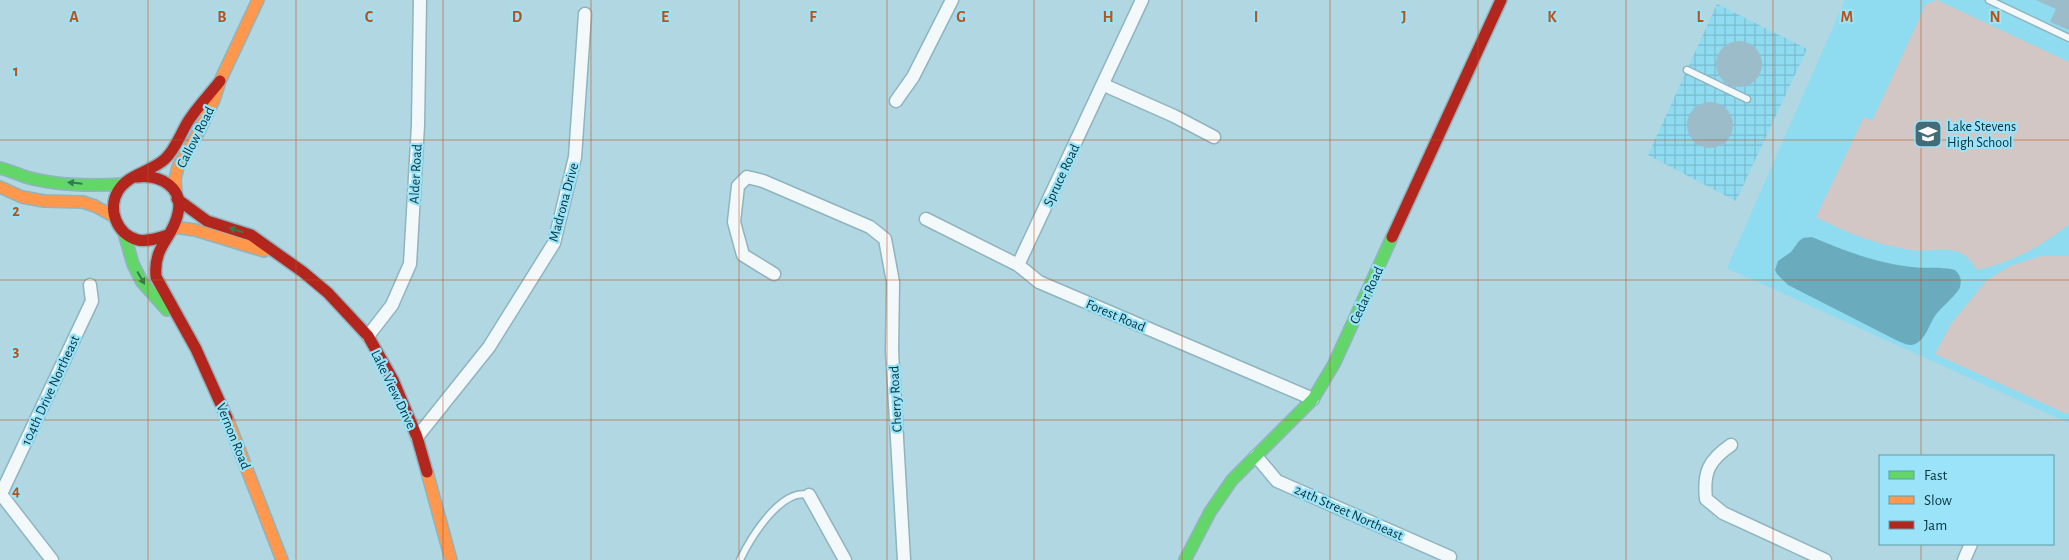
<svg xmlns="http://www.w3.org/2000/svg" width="2069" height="560" font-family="'Alegreya Sans',sans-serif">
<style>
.built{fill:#8fdbf0}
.industrial{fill:url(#industrial-grid)}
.pitch{fill:#d2c7c4}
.water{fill:#6aacbe}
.building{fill:#9dbcca}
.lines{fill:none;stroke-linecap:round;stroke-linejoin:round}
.lane-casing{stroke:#8fb4be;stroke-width:9}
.street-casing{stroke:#8fb4be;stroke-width:15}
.fast-casing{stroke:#8fb4be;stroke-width:14}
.slow-casing{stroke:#8fb4be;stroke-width:14}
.jam-casing{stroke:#8fb4be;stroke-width:14}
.lane{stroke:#f3f9fb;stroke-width:6}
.street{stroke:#f3f9fb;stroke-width:12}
.fast{stroke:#63d668;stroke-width:11}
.slow{stroke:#ff974d;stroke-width:11}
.jam{stroke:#b3261e;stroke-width:11}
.oneway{fill:#307c50}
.grid{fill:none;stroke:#bb5116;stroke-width:1;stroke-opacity:0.55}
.labels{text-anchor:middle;stroke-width:4.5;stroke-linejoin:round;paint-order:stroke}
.poi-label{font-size:14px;fill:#07333d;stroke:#9ae3f8;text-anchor:start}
.street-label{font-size:14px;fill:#07333d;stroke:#9ae3f8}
.grid-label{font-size:16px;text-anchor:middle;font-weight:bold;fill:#bb5116;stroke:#9ae3f8;stroke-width:4.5;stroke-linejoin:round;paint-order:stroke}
</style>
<defs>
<pattern id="industrial-grid" width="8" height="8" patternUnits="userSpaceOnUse" patternTransform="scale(1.25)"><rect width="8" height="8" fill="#8fdbf0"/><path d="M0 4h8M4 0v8" fill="none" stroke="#7abccf"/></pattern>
</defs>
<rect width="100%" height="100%" fill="#b0d7e2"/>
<!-- built -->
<polygon class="built" points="1845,0 2069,0 2069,423 1727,268"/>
<!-- industrial -->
<polygon class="industrial" points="1717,4 1807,49 1736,201 1648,155"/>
<!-- pitch -->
<g class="pitch">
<path d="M1937 0 2069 62V224C2041 247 2012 262 1977 270 1972 262 1967 255 1958 252 1944 247 1926 252 1911 250 1877 245 1847 233 1816 217L1864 117 1872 121 1926 4Z"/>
<polygon points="2041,256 2069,256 2069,414 2067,414 1935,354 1951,324 1987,280 2010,266"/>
</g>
<!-- water -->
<path class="water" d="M1812 237C1845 251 1876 263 1912 267 1926 269 1941 266 1955 270 1960 275 1962 279 1960 287 1958 294 1940 308 1935 316 1929 325 1925 340 1915 344 1909 347 1901 342 1896 340L1788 285 1777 274 1775 270 1778 261 1791 252 1799 241 1803 238Z"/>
<!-- building -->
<g class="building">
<polygon points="2036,0 2069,0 2069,30 2050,22 2056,9"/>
<circle cx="1739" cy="64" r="23"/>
<circle cx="1710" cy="125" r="23"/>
</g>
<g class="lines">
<defs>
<g id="lane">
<polyline points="1989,0 2069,38"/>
<polyline points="1687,70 1747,99"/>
<path d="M740 560C750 539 781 487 809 495"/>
</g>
<g id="street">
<polyline points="1104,85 1174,116 1214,137"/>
<polyline points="896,101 913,77 952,0"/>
<polyline points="926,219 1018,265 1039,282 1313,399"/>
<polyline points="1018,265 1142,0"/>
<polyline points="774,274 743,255 734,222 738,186 747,177 763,181 870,227 885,239 893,282 892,351 904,560"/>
<polyline points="368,336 392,305 410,264 418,125 420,0"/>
<polyline points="417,437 489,347 554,243 575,157 585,14"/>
<path d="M1731 445C1709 460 1703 472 1706 499L1723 513 1825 560"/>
<polyline points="1256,456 1277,481 1450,557"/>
<polyline points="0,493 52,560"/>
<polyline points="1,494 92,301 90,285"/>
<polyline points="809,495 845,560"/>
<polyline points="1964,560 1971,544"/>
</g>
<g id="fast">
<path d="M0 168C9 170 17 174 26 177 57 186 92 186 124 184"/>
<polyline points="124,233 133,264 142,282 167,310"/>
<polyline points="1185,560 1210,512 1232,480 1313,399 1334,364 1392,237"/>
</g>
<g id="slow">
<polyline points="0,187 22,197 44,201 83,202 95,206 113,216"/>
<polyline points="176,194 175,179 178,167 199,131 214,100 220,81 258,0"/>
<polyline points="174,227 195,230 264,251"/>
<polyline points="227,418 282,560"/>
<polyline points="427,472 451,560"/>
</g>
<g id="jam">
<path d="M137 177C159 174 184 187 178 213 173 239 153 245 156 277L196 349 227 418"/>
<polyline points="177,199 207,221 251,235 303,272 328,293 368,336 393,380 417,437 427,472"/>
<path d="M168 235C159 238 148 242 138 240 117 235 107 209 118 191 128 174 151 172 165 159 176 149 181 132 189 120 198 106 210 94 220 81"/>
<polyline points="1392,237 1501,0"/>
</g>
</defs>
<!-- lane casing -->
<use href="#lane" class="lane-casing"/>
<!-- street casing -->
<use href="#street" class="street-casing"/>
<!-- fast casing -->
<use href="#fast" class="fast-casing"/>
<!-- slow casing -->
<use href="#slow" class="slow-casing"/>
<!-- jam casing -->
<use href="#jam" class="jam-casing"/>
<!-- lane -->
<use href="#lane" class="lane"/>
<!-- street -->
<use href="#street" class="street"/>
<!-- fast -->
<use href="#fast" class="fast"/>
<!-- slow -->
<use href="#slow" class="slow"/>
<!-- jam -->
<use href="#jam" class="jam"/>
</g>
<!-- one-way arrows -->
<defs><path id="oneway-solid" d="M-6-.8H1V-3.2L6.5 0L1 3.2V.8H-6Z" transform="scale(1.25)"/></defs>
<g class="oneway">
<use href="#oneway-solid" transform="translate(75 183) rotate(-174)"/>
<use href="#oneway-solid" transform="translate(236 230) rotate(-163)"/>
<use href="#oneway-solid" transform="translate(141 278) rotate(60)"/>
</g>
<!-- grid -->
<path class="grid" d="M148 0V560M296 0V560M443 0V560M591 0V560M739 0V560M887 0V560M1034 0V560M1182 0V560M1330 0V560M1478 0V560M1626 0V560M1773 0V560M1921 0V456M0 140H2069M0 280H2069M0 420H2069M1921 544V560"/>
<!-- icons -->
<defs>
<symbol id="school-square" viewBox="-11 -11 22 22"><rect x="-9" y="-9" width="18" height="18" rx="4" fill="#426c77" stroke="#9ae3f8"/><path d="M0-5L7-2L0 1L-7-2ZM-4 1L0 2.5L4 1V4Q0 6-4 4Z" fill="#fff"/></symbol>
</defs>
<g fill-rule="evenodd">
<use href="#school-square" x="1912" y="118" width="32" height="32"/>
</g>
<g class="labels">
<!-- poi labels -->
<g class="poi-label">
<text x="1947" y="131">Lake Stevens<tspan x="1947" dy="16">High School</tspan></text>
</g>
<!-- street labels -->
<g class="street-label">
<text transform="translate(195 137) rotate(-63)" y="5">Callow Road</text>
<text transform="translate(415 174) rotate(-87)" y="5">Alder Road</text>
<text transform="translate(1061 175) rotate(-65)" y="5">Spruce Road</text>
<text transform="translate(563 202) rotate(-75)" y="5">Madrona Drive</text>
<text transform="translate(1366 295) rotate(-65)" y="5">Cedar Road</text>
<text transform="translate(1116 315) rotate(23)" y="5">Forest Road</text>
<text transform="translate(394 389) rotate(64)" y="5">Lake View Drive</text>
<text transform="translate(50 390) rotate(-65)" y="5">104th Drive Northeast</text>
<text transform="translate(895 399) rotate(-93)" y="5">Cherry Road</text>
<text transform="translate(234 436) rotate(68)" y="5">Vernon Road</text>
<text transform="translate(1349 512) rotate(24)" y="5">24th Street Northeast</text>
</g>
</g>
<g class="grid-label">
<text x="74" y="22">A</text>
<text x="222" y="22">B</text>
<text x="369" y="22">C</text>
<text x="517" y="22">D</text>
<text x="665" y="22">E</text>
<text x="813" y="22">F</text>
<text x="961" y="22">G</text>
<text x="1108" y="22">H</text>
<text x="1256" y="22">I</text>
<text x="1404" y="22">J</text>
<text x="1552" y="22">K</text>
<text x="1700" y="22">L</text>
<text x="1847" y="22">M</text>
<text x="1995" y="22">N</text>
<text x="16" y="76">1</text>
<text x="16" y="216">2</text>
<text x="16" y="356">3</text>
<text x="16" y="496">4</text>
</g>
<!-- legend -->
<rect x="1879" y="455" width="175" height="90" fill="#9ae3f8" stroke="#5f9dad"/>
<rect x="1889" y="471" width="25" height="8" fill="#63d668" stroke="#5f9dad"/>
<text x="1924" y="480" font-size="15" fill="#07333d">Fast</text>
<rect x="1889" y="496" width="25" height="8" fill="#ff974d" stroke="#5f9dad"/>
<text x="1924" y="505" font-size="15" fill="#07333d">Slow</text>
<rect x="1889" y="521" width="25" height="8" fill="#b3261e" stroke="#5f9dad"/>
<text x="1924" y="530" font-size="15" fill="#07333d">Jam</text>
</svg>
